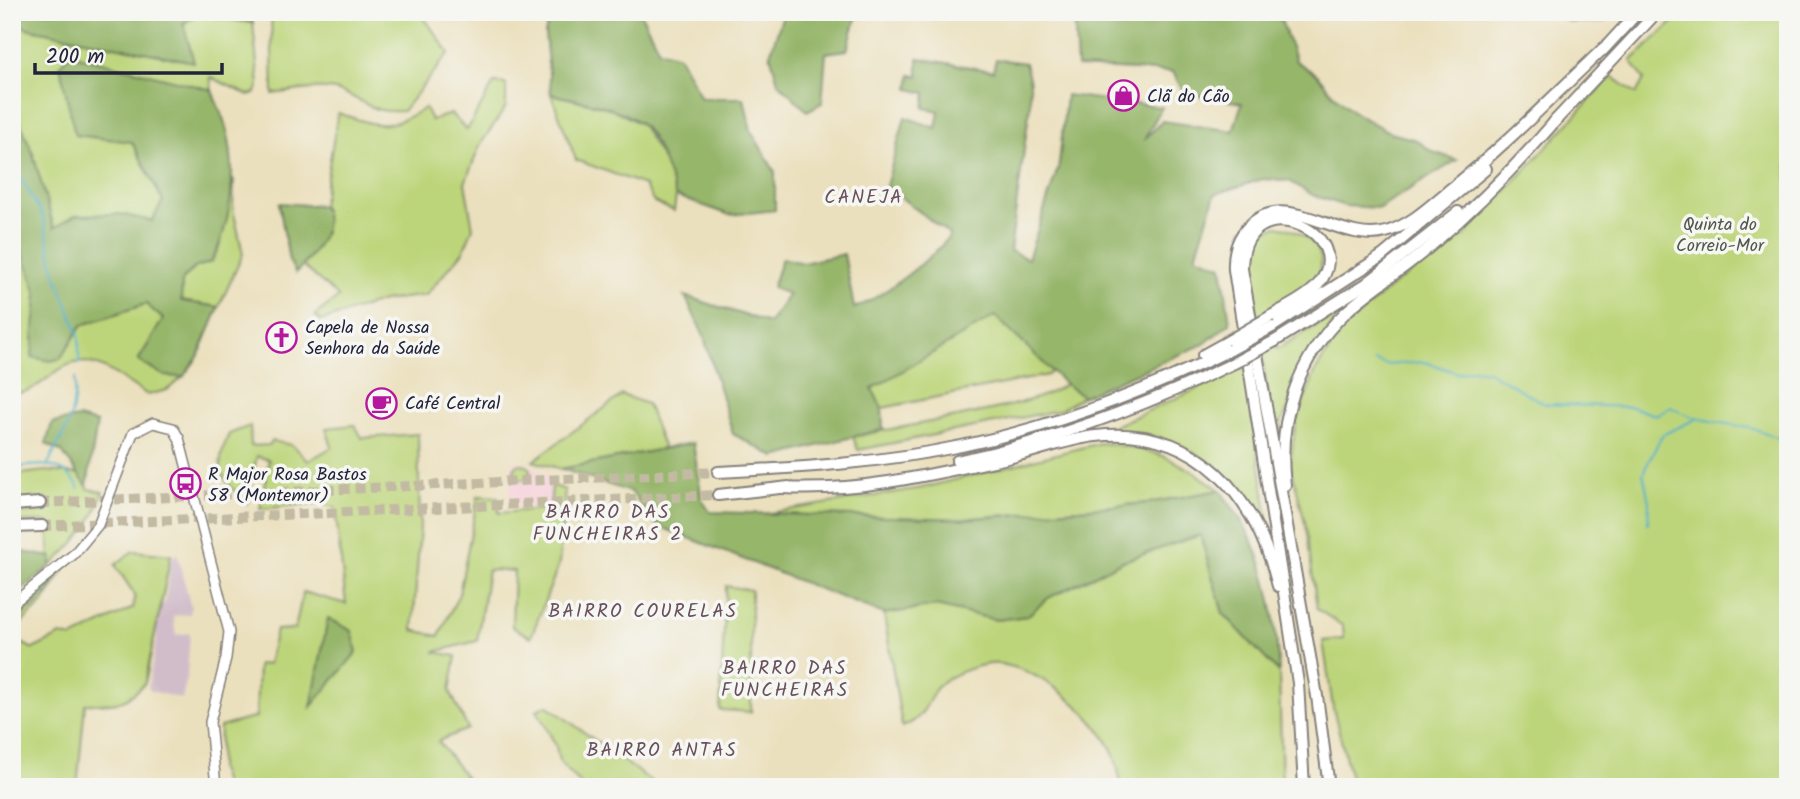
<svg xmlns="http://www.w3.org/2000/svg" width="1800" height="799" font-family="Kalam,sans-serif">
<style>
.built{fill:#f6cfd8}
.industrial{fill:#d1bdca}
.green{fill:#bdd57a;stroke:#707c5a;stroke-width:2}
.forest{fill:#96b66a;stroke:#5c6c52;stroke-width:2}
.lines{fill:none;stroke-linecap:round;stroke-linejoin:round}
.stream{stroke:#4aaec9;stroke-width:2}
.motorway-tunnel{stroke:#c3baa3;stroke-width:10;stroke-dasharray:10 5;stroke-linecap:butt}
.secondary-casing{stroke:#86817c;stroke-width:12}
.motorway-casing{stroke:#86817c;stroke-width:14}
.secondary{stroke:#fff;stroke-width:9}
.motorway{stroke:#fff;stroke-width:10}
.motorway-bridge-casing{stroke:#86817c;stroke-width:14;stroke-linecap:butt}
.motorway-bridge{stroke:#fff;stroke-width:10}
.labels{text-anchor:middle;stroke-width:7;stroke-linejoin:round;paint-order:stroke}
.poi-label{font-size:18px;fill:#22223b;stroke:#f6f6f2;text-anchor:start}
.park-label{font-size:18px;fill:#50584e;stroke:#f6f6f2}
.neighbourhood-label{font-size:19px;letter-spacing:2px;fill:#69515c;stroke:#f6f6f2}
</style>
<rect width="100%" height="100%" fill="#f6f6f2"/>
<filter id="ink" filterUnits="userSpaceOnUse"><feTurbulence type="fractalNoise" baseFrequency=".0143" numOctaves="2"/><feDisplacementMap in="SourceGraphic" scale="14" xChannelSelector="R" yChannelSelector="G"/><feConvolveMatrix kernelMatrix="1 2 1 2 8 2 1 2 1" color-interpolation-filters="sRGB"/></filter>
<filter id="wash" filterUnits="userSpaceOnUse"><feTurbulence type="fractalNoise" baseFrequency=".00686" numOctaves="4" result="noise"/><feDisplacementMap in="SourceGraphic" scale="28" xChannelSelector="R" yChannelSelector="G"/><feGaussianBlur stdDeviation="1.57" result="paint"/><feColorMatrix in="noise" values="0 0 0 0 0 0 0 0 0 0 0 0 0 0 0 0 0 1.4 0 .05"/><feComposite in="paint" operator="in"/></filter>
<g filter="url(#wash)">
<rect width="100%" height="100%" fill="#ebe0bd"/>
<!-- built -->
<polygon class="built" points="515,462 522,462 552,478 551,508 509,506 511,467"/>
<!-- industrial -->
<polygon class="industrial" points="177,553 191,608 190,614 173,616 176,635 190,633 187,677 182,699 151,691 148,687 157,637 154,612 165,603 172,558"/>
<!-- green -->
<g class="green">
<path d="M271 12H427L425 19 449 53 403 111C366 114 363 97 335 90 315 86 292 92 273 94Z"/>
<polygon points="1684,12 1788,12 1788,787 1353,787 1333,708 1323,641 1344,639 1343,626 1317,609 1306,527 1290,462 1296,422 1316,370 1343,328 1393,285 1464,236 1612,76 1636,94 1644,79 1631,61"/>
<polygon points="197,15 253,23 259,85 256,93 248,95 210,77 212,90 70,55 132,142 163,201 152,221 119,214 54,228 33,154 12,102 12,17 26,28 193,62 183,24"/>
<path d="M494 83 506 84V107L480 145 465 183 473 228 463 252 426 295 383 301 321 321 315 315 339 297 303 266C316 250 332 227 322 206L338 113C381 127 385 131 425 108L431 120 451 114 467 130Z"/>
<polygon points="551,94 612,109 641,124 664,162 676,196 674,211 654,202 644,185 576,160"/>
<polygon points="234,179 233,209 243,254 219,307 181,301 182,281 194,268 211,262 219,248"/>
<path d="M12 221 37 294 32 357 60 359 82 325 146 304 163 319 165 376 183 377 167 390 148 395C130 385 109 367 90 363 56 356 43 396 12 393Z"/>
<path d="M1277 226C1301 229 1334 249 1316 278 1307 293 1285 302 1270 311L1277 349 1339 312 1282 421 1277 448 1247 267C1251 246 1256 234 1277 226Z"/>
<polygon points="995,315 1052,371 1048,375 882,408 872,389"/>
<path d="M1239 328 1271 539C1261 527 1256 510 1246 497 1215 456 1165 434 1115 430L1114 426 1235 372 1229 334Z"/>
<path d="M1065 384 1083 396 1060 410 858 450 853 437C895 426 1040 408 1065 384Z"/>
<polygon points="622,395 647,404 664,449 561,469 533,461"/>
<path d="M355 425 362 438 418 434 420 526 413 630 439 636 459 594 478 496 498 497 499 513 550 508 552 485 565 490 559 564 531 637 512 627 514 571 488 570 477 641 434 652 456 656 450 691 468 729 438 741 473 787H225L219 769 220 727 256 717 258 665 268 664 276 630 295 629 303 592 346 604 335 508 321 503 260 509 269 460 257 456 247 503C220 477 213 470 229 434L250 426 251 446 269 445 272 441 292 445 308 461 332 447 326 428Z"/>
<path d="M1100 443C1154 448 1176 458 1220 490L1148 503 959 519 763 514 922 488Z"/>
<circle cx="522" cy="472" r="8"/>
<path d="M46 471 80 474 89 489 103 492C94 524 74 544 50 567L48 522H12V514L47 511 46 499 12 500V475Z"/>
<path d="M1200 535 1223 613 1279 673 1282 787H1122C1119 775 1117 761 1112 750 1092 712 1044 671 1000 664 984 662 961 671 948 678 926 690 932 716 902 727L884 614 936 606 997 620 1027 616 1048 598 1123 561Z"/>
<path d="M133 551 171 555 145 683C125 705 113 704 85 704L77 787H12V652L22 643 33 649 61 635 72 638 133 608 135 595 115 565Z"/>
<polygon points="68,563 43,603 12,632 12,625 47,594 53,580 50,582"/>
<polygon points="726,586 751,590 751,712 720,710"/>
<polygon points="547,705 659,787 583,787 559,761 556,746 537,710"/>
</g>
<!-- forest -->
<g class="forest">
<polygon points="12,12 253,12 253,23 197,15 183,23 194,62 26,28 12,17"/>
<path d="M550 12H640L659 50 679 56 701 98H744L751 131 775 172V210L730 215 676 196C669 176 657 137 640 123 616 105 579 101 551 94L545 34Z"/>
<polygon points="784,12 858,12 847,50 826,53 822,103 807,111 778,82 770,54"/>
<path d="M1074 12H1278L1296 61 1317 75 1334 95 1355 113 1391 133 1416 140 1433 152 1457 160 1379 208 1345 206 1313 195 1289 181 1263 179 1215 194 1196 256 1222 266 1230 323 1204 344 1083 396 1065 384 995 316 872 389 882 408 883 429 775 457 733 434 703 334 685 296 769 323 789 294 772 288 782 258 803 263 844 254 854 308C877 301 938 254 950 235L886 186 905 117 936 128 939 111 924 108 926 93 909 89 911 75 918 76V58L993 71 996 59 1025 63 1030 82V106L1010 251 1028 259 1059 165 1066 95 1162 107 1144 140 1162 121 1233 131 1242 103 1184 93 1173 72 1077 67Z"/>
<polygon points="1552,12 1613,12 1603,22 1570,22"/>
<path d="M70 54 212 90C216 103 224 117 227 130 237 172 232 224 211 262L194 268 182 280 181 301 219 307 198 357 183 377 165 376 138 361 163 319 146 304 82 325 60 359 50 361 32 357 37 294 12 221V102L33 154 54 228 75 215 119 214 152 221 163 201 132 142 75 135 60 65Z"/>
<path d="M279 203 322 206C335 231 311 256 296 273L289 261Z"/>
<polygon points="78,418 97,423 87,486 62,452 46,444 52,423"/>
<path d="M693 443 702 500 710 512 965 519 1148 503 1220 490C1229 504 1240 517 1247 531 1271 574 1276 625 1279 673L1223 613 1200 535 1123 561 1048 598 1027 616 997 620 936 606 884 614 658 526 631 492 561 469Z"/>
<polygon points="12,550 52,557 50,567 12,597"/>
<polygon points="55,578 47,594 12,625 12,612"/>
<polygon points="328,618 352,631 357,652 311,707"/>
</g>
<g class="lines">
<!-- stream -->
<g class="stream">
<polyline points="12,163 43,216 54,270 79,335 79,364"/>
<path d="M1374 361 1387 365 1425 362 1458 373 1473 369 1488 371 1545 404 1632 407 1655 415 1671 407C1705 429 1754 418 1788 445"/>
<path d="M48 464C66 427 75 422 75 378"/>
<path d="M12 468C38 464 64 460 79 488"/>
<polyline points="1648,523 1649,502 1643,473 1662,435 1696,419"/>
</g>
</g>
</g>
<g filter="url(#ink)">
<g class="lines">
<!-- motorway-tunnel -->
<g class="motorway-tunnel">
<polyline points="40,503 718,472"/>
<polyline points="42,526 718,495"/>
</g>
<defs>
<polyline id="secondary" points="12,604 74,554 98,525 133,433 153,423 173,428 179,438 229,632 226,658 210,722 216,787"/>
<g id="motorway">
<polyline points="1603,50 1638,12"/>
<polyline points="1554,122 1657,12"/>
<path d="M1271 316C1286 307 1305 299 1317 286 1364 232 1242 181 1242 269L1317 696 1329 787"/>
<polyline points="1272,327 1382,256 1486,169"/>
<polyline points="1275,341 1366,284 1458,212"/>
<polyline points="1203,355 1230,340"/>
<path d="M957 461C1053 441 1145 406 1234 363"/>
<path d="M718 472C799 468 881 463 961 446 1054 427 1144 392 1230 350"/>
<path d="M1285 485C1277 420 1297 358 1346 312 1373 287 1406 268 1434 243 1478 205 1519 163 1557 119"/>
<path d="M783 488C858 492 931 475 1003 459 1034 453 1065 439 1096 436 1197 425 1256 496 1278 586"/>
<polyline points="718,495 789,487"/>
<polyline points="12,505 40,503"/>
<polyline points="12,527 42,526"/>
<path d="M1304 787 1298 683 1234 270C1233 254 1237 238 1249 226 1288 187 1340 245 1386 232 1410 225 1429 207 1448 191 1504 147 1553 96 1605 47"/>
</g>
</defs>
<!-- secondary casing -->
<use href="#secondary" class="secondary-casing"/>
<!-- motorway casing -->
<use href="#motorway" class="motorway-casing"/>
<!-- secondary -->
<use href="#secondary" class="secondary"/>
<!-- motorway -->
<use href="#motorway" class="motorway"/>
<defs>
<g id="motorway-bridge">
<polyline points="1230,340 1271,316"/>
<polyline points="1230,350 1272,327"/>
<polyline points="1234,363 1275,341"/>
</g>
</defs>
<!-- motorway-bridge casing -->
<use href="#motorway-bridge" class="motorway-bridge-casing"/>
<!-- motorway-bridge -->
<use href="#motorway-bridge" class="motorway-bridge"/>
</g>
</g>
<!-- icons -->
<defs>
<symbol id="shop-ring" viewBox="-11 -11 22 22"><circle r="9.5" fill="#f6f6f2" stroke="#b5179e" stroke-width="1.5"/><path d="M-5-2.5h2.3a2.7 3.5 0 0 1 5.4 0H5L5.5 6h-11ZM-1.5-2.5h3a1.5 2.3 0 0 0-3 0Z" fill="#b5179e"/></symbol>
<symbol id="church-ring" viewBox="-11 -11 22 22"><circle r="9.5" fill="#f6f6f2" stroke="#b5179e" stroke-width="1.5"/><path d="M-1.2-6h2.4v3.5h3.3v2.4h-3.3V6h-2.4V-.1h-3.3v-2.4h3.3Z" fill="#b5179e"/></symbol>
<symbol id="cafe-ring" viewBox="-11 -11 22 22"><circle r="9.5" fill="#f6f6f2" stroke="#b5179e" stroke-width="1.5"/><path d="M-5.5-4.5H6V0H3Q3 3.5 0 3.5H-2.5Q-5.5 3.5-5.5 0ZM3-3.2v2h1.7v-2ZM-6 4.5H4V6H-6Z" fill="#b5179e"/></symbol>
<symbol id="bus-ring" viewBox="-11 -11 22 22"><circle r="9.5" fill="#f6f6f2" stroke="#b5179e" stroke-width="1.5"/><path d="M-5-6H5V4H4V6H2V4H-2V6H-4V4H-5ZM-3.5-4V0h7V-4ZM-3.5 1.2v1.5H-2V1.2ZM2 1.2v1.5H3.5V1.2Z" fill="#b5179e"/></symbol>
</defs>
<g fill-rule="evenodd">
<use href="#shop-ring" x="1106" y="78" width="35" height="35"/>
<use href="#church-ring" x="264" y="320" width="35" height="35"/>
<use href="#cafe-ring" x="364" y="386" width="35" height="35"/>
<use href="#bus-ring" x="168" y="466" width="35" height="35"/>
</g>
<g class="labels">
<!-- poi labels -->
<g class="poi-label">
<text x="1147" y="102">Clã do Cão</text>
<text x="305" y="333">Capela de Nossa<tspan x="305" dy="21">Senhora da Saúde</tspan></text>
<text x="405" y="409">Café Central</text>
<text x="208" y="480">R Major Rosa Bastos<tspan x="208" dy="21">58 (Montemor)</tspan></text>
</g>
<!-- park labels -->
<g class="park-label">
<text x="1720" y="230">Quinta do<tspan x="1720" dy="21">Correio-Mor</tspan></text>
</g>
<!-- neighbourhood labels -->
<g class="neighbourhood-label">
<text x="864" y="203">CANEJA</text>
<text x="608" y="518">BAIRRO DAS<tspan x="608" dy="22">FUNCHEIRAS 2</tspan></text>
<text x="643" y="617">BAIRRO COURELAS</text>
<text x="785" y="674">BAIRRO DAS<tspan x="785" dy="22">FUNCHEIRAS</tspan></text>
<text x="662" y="756">BAIRRO ANTAS</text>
</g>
</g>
<!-- margin -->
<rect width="1800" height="799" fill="none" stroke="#f6f6f2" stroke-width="42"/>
<!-- scale -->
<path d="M35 63v10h187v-10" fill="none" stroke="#22223b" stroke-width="3.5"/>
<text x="46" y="63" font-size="21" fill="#22223b" stroke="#f6f6f2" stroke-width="5" paint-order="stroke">200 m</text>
</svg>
